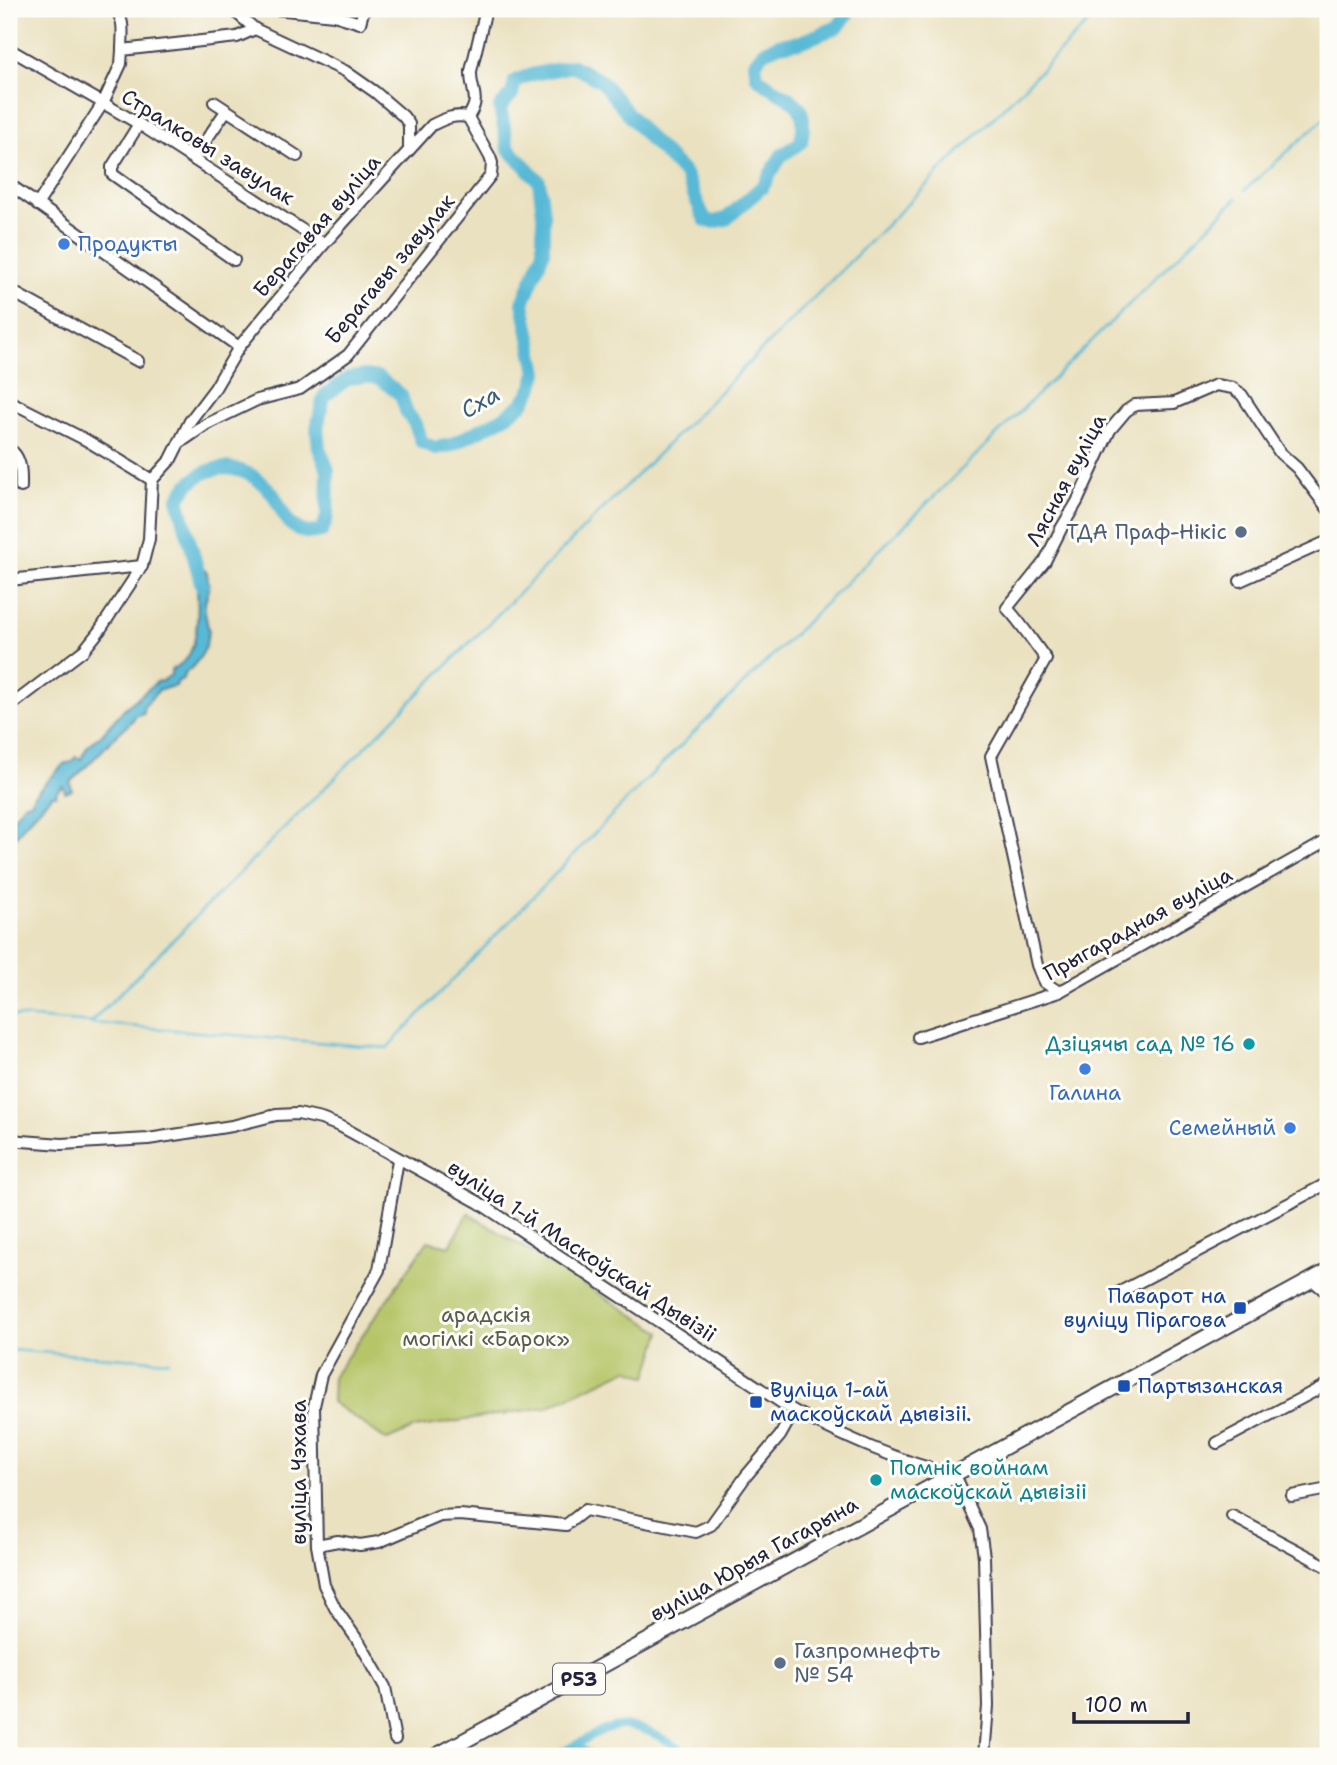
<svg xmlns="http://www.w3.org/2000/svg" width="1337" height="1765" font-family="'Shantell Sans',sans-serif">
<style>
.green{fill:#b6c568;stroke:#6c7452;stroke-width:2}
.water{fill:#58b9d6;stroke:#3d6e88;stroke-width:2}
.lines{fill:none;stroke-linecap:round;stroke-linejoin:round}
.stream{stroke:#58b9d6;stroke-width:2.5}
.canal{stroke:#58b9d6;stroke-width:8}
.river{stroke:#58b9d6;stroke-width:14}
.minor-casing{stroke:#403f4f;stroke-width:14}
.major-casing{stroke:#403f4f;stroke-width:18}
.minor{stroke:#fff;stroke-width:10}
.major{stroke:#fff;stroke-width:14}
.shop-dot{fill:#3f7fe0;stroke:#fdfcf7;stroke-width:2.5}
.service-dot{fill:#5c6f8a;stroke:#fdfcf7;stroke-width:2.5}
.culture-dot{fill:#0f9aa8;stroke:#fdfcf7;stroke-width:2.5}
.transit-dot{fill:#1a4fb4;stroke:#fdfcf7;stroke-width:2.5}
.labels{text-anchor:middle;stroke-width:6;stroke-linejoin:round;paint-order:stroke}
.shield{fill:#fdfcf7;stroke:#646373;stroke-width:2}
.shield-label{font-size:19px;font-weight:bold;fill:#22223b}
.street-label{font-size:21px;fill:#22223b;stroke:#fdfcf7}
.shop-label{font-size:21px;fill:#366cbe;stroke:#fdfcf7;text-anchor:start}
.service-label{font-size:21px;fill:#4e5e75;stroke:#fdfcf7;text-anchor:end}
.culture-label{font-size:21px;fill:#0d838f;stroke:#fdfcf7;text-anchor:end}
.transit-label{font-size:21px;fill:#164399;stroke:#fdfcf7;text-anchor:start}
.park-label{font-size:21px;fill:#565b4b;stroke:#fdfcf7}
.water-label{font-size:23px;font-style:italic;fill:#385e79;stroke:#fdfcf7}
</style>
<rect width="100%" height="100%" fill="#fdfcf7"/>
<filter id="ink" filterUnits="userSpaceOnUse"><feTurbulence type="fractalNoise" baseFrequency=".0143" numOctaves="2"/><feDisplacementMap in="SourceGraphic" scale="14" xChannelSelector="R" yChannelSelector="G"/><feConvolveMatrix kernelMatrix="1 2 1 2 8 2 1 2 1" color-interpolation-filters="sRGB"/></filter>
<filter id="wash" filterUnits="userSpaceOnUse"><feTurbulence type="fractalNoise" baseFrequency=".00686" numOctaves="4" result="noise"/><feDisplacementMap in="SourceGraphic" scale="28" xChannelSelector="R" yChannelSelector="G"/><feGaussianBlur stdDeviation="1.57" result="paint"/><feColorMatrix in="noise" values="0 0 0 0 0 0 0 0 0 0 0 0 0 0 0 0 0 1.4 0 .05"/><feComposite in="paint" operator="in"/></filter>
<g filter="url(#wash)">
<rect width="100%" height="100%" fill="#eae1c0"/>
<!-- green -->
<polygon class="green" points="468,1213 661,1332 647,1377 628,1369 547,1407 415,1428 387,1440 332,1402 333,1377 428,1241 450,1246"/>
<!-- water -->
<path class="water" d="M201 567 207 572 209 590 205 602V613L209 632C205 639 208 642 205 648 202 656 192 669 184 674L183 679 178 681 176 686 160 689 143 707 144 713 136 715C131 724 125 727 118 734 102 750 87 767 70 782L72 790 65 792 63 786 57 791 56 795H52L25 824 13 841 15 844 9 848V823L25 803 32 802 33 796 65 763H70L76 757 81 759 87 747 102 734 124 709 158 681 161 682 171 675V670C176 667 182 664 185 660 201 643 199 592 194 571Z"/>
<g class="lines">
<!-- stream -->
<g class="stream">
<polyline points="1245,190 1328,115"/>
<polyline points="9,1016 387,1048 648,778 1237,198"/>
<polyline points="91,1022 1102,9"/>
<polyline points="9,1350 169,1361"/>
</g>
<!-- canal -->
<g class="canal">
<path d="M575 1745C588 1739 605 1726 621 1726 646 1725 671 1744 692 1756"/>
<polyline points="555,1756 575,1745 593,1756"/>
</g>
<!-- river -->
<path class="river" d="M202 586 178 499C201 460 242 458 272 493 281 505 283 520 296 528 305 534 312 533 322 531L327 517 328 470 319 448 317 428 324 396 349 378 366 376 379 378 401 395 406 411 415 424 422 442 435 448 451 445 503 418 522 404 532 389 537 373 523 303 543 253V214L539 181 508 148 500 107 512 94 515 81 530 75 573 66 601 81 646 135 685 174 705 220 713 222 726 219 763 186 781 156 801 142C811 96 786 102 757 77L755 63 763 52 779 45 800 42 838 27 847 14 846 9"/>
</g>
</g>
<g filter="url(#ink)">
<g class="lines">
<defs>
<g id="minor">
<path d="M113 9C126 17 122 35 122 50"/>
<polyline points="232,9 255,29"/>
<polyline points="275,9 334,15 360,23 364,9"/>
<polyline points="9,49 103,103 121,64 122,50 237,37 255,29 345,71 375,92 403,116 409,124 409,148"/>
<polyline points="214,102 297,156"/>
<polyline points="139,124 112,167 112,174 234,260"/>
<polyline points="193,159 226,111"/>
<polyline points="9,184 239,347"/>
<polyline points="37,205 103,103 139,124 324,244"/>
<polyline points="9,290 138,361"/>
<polyline points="9,401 86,440 152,480"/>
<polyline points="181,442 207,424 257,400 300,389 348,355 491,175 492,163 490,157 468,117"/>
<path d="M9 452H13C22 461 21 475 21 487"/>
<path d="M152 480 171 459 190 421 215 388 239 347 324 244 432 125C444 119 454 114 468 117 482 97 470 92 471 71L486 9"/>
<polyline points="9,580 142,566"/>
<polyline points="1240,581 1328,541"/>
<polyline points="9,707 84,650 100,630 142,566 149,539 152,480"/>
<path d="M1059 992 1044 982 1037 965 991 756 1046 659C1033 642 1022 624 1007 608L1045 561 1062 527 1077 502 1110 430 1126 411 1135 405 1174 403 1216 385 1233 388 1242 395 1280 453 1297 468 1328 509"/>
<polyline points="918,1037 1059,992 1328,840"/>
<path d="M9 1140 62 1144 148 1139 232 1126 276 1115 298 1114 321 1119 342 1127 478 1202 794 1411C847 1438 897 1461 955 1475L980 1529 984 1557 988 1706 984 1756"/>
<polyline points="1120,1292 1328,1183"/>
<polyline points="1217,1443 1328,1384"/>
<polyline points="1292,1496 1328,1489"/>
<polyline points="1232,1516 1328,1567"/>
<polyline points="317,1545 338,1541 360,1545 379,1542 440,1516 460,1515 566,1525 585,1510 696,1532 711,1525 746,1476 780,1436 794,1411"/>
<polyline points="395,1739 385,1687 361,1645 335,1608 324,1585 317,1545 314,1406 321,1375 379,1270 398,1160"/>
</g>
<g id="major">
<polyline points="1314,1279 1328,1291"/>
<polyline points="436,1756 1328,1271"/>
</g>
</defs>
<!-- minor casing -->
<use href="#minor" class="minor-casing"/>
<!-- major casing -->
<use href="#major" class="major-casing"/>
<!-- minor -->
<use href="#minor" class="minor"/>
<!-- major -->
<use href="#major" class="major"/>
</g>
</g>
<!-- markers -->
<g class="shop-dot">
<circle cx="64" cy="244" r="7"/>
<circle cx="1085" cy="1069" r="7"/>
<circle cx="1290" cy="1128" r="7"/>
</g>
<g class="service-dot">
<circle cx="1241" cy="532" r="7"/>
<circle cx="780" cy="1663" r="7"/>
</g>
<g class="culture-dot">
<circle cx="1249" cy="1044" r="7"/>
<circle cx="876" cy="1480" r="7"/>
</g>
<g class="transit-dot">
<rect x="1233" y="1301" width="14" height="14" rx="3.5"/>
<rect x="1117" y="1379" width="14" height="14" rx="3.5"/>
<rect x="749" y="1395" width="14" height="14" rx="3.5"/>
</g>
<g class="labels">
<!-- shield labels -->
<rect class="shield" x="553" y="1663.5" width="52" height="31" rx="5"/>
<g class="shield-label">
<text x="579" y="1686">Р53</text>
</g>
<!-- street labels -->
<g class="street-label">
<text transform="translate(208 147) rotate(32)" y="7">Стралковы завулак</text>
<text transform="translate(317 226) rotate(-49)" y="7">Берагавая вуліца</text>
<text transform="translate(390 269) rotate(-50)" y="7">Берагавы завулак</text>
<text transform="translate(1066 480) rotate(-62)" y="7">Лясная вуліца</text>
<text transform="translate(1138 924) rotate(-29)" y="7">Прыгарадная вуліца</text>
<text transform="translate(582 1251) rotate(33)" y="7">вуліца 1-й Маскоўскай Дывізіі</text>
<text transform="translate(299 1472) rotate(-90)" y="7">вуліца Чэхава</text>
<text transform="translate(754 1559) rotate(-29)" y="7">вуліца Юрыя Гагарына</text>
</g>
<!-- shop labels -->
<g class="shop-label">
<text x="78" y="251">Продукты</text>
<text x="1085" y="1100" text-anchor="middle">Галина</text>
<text x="1276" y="1135" text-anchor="end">Семейный</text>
</g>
<!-- service labels -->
<g class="service-label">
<text x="1227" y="539">ТДА Праф-Нікіс</text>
<text x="794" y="1658" text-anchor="start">Газпромнефть<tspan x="794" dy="24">№ 54</tspan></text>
</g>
<!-- culture labels -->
<g class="culture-label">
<text x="1235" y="1051">Дзіцячы сад № 16</text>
<text x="890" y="1475" text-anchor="start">Помнік войнам<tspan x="890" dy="24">маскоўскай дывізіі</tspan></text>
</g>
<!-- transit labels -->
<g class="transit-label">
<text x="1226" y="1303" text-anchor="end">Паварот на<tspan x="1226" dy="24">вуліцу Пірагова</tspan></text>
<text x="1138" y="1393">Партызанская</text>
<text x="770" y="1397">Вуліца 1-ай<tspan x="770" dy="24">маскоўскай дывізіі.</tspan></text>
</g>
<!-- park labels -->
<g class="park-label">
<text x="486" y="1322">арадскія<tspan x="486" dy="24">могілкі «Барок»</tspan></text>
</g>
<!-- water labels -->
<g class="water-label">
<text transform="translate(480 402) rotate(-30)" y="8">Сха</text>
</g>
</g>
<!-- margin -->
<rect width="1337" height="1765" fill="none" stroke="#fdfcf7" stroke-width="35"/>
<!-- scale -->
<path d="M1074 1712v10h114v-10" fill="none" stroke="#22223b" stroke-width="3.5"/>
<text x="1085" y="1712" font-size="21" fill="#22223b" stroke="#fdfcf7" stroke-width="5" paint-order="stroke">100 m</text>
</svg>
